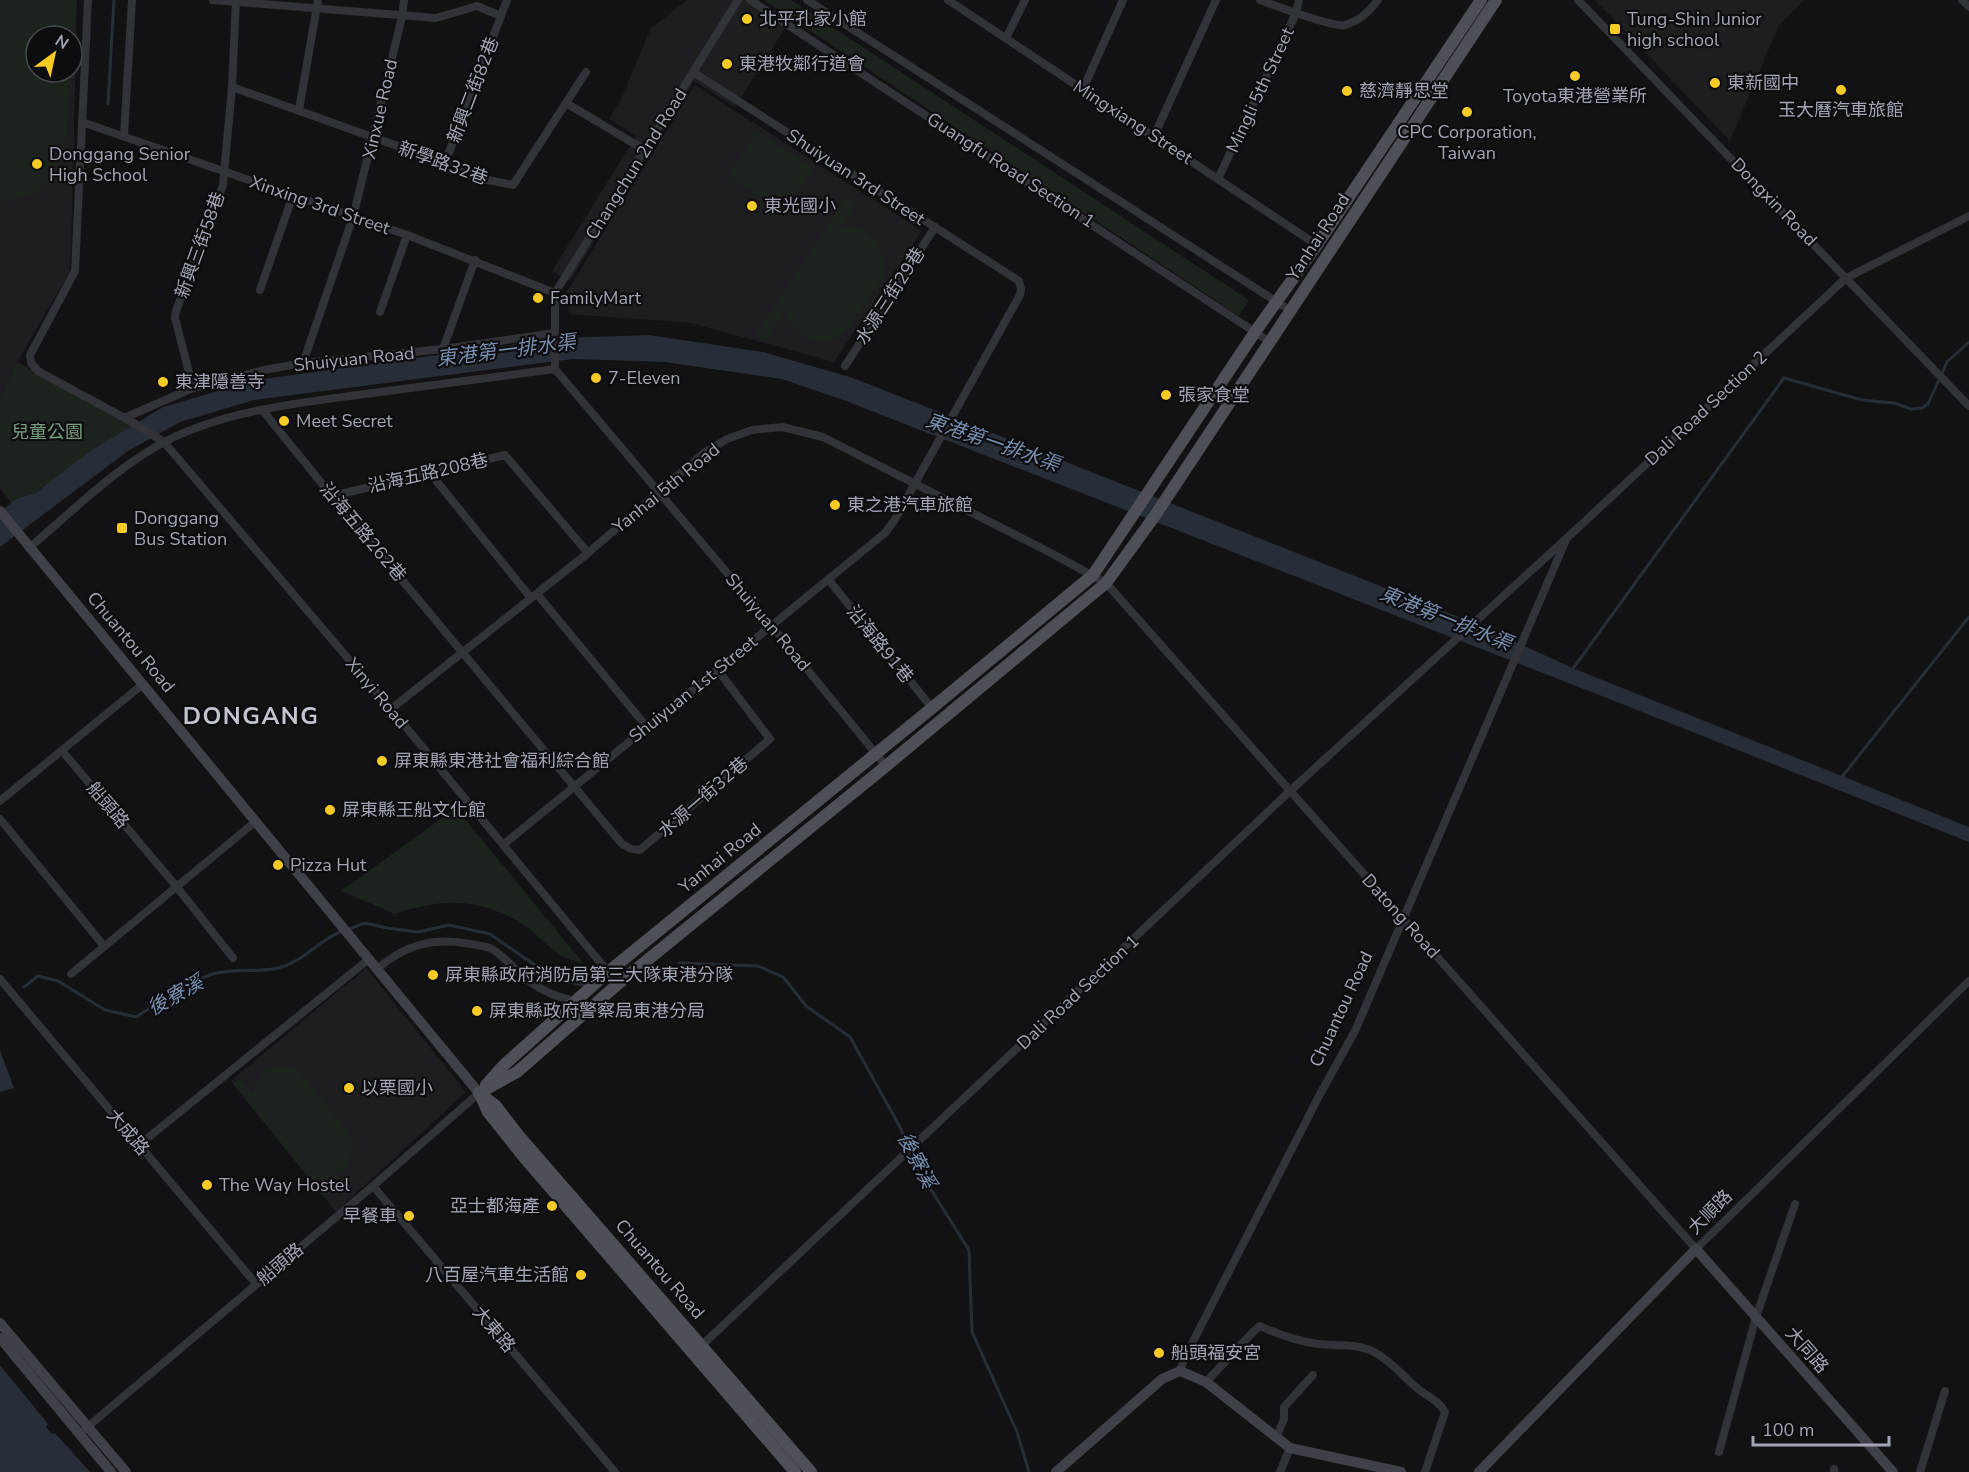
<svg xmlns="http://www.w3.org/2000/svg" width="1969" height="1472" font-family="'Nunito Sans','Noto Sans TC',sans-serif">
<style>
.built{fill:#1e1d20;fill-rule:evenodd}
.green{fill:#1c231d}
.water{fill:#272e37}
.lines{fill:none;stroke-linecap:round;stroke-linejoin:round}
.stream{stroke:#272e37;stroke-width:3}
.street{stroke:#323338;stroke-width:8}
.secondary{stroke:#404148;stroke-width:10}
.primary{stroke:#4e4f57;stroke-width:12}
.poi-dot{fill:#f7ca25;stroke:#0d0c0e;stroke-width:2}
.labels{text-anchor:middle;stroke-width:4.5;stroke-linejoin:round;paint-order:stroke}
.poi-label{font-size:18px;fill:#a2a6b4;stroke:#0d0c0e;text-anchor:start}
.street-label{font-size:18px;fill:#a2a6b4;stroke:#0d0c0e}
.park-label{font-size:18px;fill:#78a07f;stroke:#0d0c0e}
.water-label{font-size:20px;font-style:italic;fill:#778fb1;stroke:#0d0c0e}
.district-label{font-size:24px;font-weight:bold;letter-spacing:1.5px;fill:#c3c5d0;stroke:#0d0c0e}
</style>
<rect width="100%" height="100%" fill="#121113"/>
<!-- built -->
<g class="built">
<path d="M0 0H77L71 256 69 273 17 362 0 396ZM36 36H72V72H36Z"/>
<polygon points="687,0 751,0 787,25 735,107 694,81 570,281 552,271 636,136 609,119 621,99 651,28"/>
<polygon points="1595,0 1804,0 1779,25 1730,141"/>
<polygon points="695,85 922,231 834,362 691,323 569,314 566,293"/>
<polygon points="366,968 466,1092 336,1212 231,1081"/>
</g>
<!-- green -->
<g class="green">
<polygon points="0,0 73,0 75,5 72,51 72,36 36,36 36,72 70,72 64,160 52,177 35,194 10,201 0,201"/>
<polygon points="764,0 791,0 1249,300 1239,316"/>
<polygon points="758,131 813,168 783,212 728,175"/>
<path d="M847 196 857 203 839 229C843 228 849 226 853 227 875 230 889 256 882 276 879 285 870 295 864 303 858 313 852 325 843 333 820 353 795 334 784 312L765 340 756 334Z"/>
<polygon points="17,362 137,428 16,509 0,488 0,396"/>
<path d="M456 808 584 964C576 961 566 959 559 954 547 946 538 935 527 927 481 898 445 897 395 914L341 891Z"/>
<path d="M276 1066 292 1067 297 1069 354 1140C355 1157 345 1169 330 1177L337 1188 325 1198 233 1084 239 1079 252 1094 260 1074Z"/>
</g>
<!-- water -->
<g class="water">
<polygon points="649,335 763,352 853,378 1469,621 1575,669 1969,827 1969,842 1612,700 846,401 782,379 665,362 573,359 254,400 180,422 128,451 0,547 0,511 17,499 36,493 89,452 163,407 256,380 561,338"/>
<polygon points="0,1050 14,1088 0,1092"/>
<polygon points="0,1365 48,1424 46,1427 52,1434 55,1433 90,1472 0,1472"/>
</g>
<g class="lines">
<!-- stream -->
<g class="stream">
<polyline points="108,104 114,0"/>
<polyline points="1572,670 1784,378 1862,400 1894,403 1911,409 1922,408 1928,404 1947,362 1969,342"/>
<polyline points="1841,778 1969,617"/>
<polyline points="349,929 365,923 387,928 418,932 449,925 490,934 539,968 561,980 584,985"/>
<polyline points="679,963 758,966 783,977 806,1006 850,1037 900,1127 918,1169 969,1250 972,1332 1017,1432 1029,1472"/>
<path d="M24 987 38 976 58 981 105 1010 136 1017C157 1004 190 981 213 974 234 968 257 973 278 968 303 962 319 940 342 931"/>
</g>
<!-- street -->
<g class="street">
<polyline points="88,0 75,271 30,355 31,363 38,371 132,422 164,442 391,709 618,984"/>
<polyline points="213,0 436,18 477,6 501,16"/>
<polyline points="738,0 555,293 555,369 771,625 886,766"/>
<polyline points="750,0 1270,342"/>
<polyline points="807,0 1291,311"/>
<polyline points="948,0 1317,245"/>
<path d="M1260 0C1274 5 1333 28 1345 25 1360 21 1370 11 1378 0"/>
<polyline points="1578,0 1969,406"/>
<polyline points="1962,0 1969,7"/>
<polyline points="1006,38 1025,0"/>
<polyline points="232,87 445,163 473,177 513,185 586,72"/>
<polyline points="1083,89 1123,0"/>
<polyline points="566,103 645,150"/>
<polyline points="299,110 318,0"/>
<polyline points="82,122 407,235 555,293"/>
<polyline points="124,136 132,0"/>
<polyline points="1154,136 1216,0"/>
<polyline points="445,163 507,0"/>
<polyline points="1218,179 1296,13 1299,0"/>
<polyline points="260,290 293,195"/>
<polyline points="380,312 407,235"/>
<polyline points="443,349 475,260"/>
<polyline points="303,363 353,217 402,17 404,0"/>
<polyline points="845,366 935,227"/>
<polyline points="193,388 175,318 176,311 223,185 232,87 236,0"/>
<polyline points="263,411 332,496 622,844 631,849 640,850 770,739 717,669"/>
<polyline points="124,418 193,388 264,370 303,363 443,349 555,333"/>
<polyline points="430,473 531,598"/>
<polyline points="332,496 505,455 588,553"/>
<path d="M29 548C73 511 115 468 166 441 227 410 299 403 365 394 429 386 492 377 555 369"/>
<polyline points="828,579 932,708"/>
<polyline points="537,594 646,726"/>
<polyline points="391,709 588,553 704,453 727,439 752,430 782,427 823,437 1051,553 1106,583 1696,1249 1969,981"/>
<polyline points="63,752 176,886 233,958"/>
<polyline points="0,801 143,684"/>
<polyline points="0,819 104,946"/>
<polyline points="504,844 885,533 894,521 1020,295 1021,289 1019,281 693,72"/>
<path d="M377 969C406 944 434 937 471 944 477 945 484 946 490 948 502 954 511 966 522 975 536 988 556 997 575 1001"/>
<polyline points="71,974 255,822"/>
<polyline points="0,979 256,1284"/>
<polyline points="139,1145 369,959"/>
<polyline points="373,1186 615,1472"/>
<polyline points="699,1348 1290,791 1567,538 1846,278 1969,216"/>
<polyline points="1180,1371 1185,1357 1319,1096 1355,1031 1566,540"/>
<path d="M1206 1382 1254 1331 1260 1326C1279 1335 1298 1341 1318 1344 1336 1346 1357 1343 1374 1352 1391 1361 1402 1375 1417 1388 1426 1396 1439 1400 1445 1412L1425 1472"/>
<polyline points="85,1429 373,1186 479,1093"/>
<polyline points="1276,1438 1284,1419 1284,1407 1313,1375"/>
<polyline points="1719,1452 1756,1317 1795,1204"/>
<polyline points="1834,1469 1834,1472"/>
<polyline points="1280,1472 1290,1448"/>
<polyline points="1920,1472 1945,1391"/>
</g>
<!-- secondary -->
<g class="secondary">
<polyline points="0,511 479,1093"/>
<polyline points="0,1323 126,1472"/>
<polyline points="0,1338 111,1472"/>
<polyline points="1056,1472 1162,1379 1180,1371 1206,1382 1290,1448 1401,1472"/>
<polyline points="1479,1472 1696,1249 1893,1472"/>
</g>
<!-- primary -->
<g class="primary">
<polyline points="486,1085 504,1065 608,972 932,708 1093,575 1255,332 1317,245 1481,0"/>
<polyline points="479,1093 517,1072 618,984 886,766 1106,583 1154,517 1496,0"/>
<polyline points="479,1093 495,1105 519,1136 811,1472"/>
<polyline points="480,1094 488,1112 523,1156 795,1472"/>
</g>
</g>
<!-- markers -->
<g class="poi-dot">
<circle cx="747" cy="19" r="6"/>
<rect x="1609" y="23" width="12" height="12" rx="3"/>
<circle cx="727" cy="64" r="6"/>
<circle cx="1575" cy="76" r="6"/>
<circle cx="1715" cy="83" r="6"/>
<circle cx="1841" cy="90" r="6"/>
<circle cx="1347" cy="91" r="6"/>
<circle cx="1467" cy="112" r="6"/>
<circle cx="37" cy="164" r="6"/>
<circle cx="752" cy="206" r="6"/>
<circle cx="538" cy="298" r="6"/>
<circle cx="596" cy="378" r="6"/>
<circle cx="163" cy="382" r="6"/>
<circle cx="1166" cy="395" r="6"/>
<circle cx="284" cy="421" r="6"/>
<circle cx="835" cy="505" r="6"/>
<rect x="116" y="522" width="12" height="12" rx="3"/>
<circle cx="382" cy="761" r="6"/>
<circle cx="330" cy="810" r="6"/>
<circle cx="278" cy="865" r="6"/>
<circle cx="433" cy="975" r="6"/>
<circle cx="477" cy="1011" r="6"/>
<circle cx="349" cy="1088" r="6"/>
<circle cx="207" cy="1185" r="6"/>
<circle cx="552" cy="1206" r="6"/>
<circle cx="409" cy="1216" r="6"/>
<circle cx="581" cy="1275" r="6"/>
<circle cx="1159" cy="1353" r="6"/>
</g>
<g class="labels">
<!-- poi labels -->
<g class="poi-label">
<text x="759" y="25">北平孔家小館</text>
<text x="1627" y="25">Tung-Shin Junior<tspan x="1627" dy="21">high school</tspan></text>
<text x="739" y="70">東港牧鄰行道會</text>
<text x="1727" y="89">東新國中</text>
<text x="1359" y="97">慈濟靜思堂</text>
<text x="1575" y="102" text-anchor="middle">Toyota東港營業所</text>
<text x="1841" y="116" text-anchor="middle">玉大曆汽車旅館</text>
<text x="1467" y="138" text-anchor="middle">CPC Corporation,<tspan x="1467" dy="21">Taiwan</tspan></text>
<text x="49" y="160">Donggang Senior<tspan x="49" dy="21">High School</tspan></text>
<text x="764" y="212">東光國小</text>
<text x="550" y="304">FamilyMart</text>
<text x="608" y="384">7-Eleven</text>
<text x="175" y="388">東津隱善寺</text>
<text x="1178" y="401">張家食堂</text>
<text x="296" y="427">Meet Secret</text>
<text x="847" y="511">東之港汽車旅館</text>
<text x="134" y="524">Donggang<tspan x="134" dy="21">Bus Station</tspan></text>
<text x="394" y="767">屏東縣東港社會福利綜合館</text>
<text x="342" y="816">屏東縣王船文化館</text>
<text x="290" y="871">Pizza Hut</text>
<text x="445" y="981">屏東縣政府消防局第三大隊東港分隊</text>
<text x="489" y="1017">屏東縣政府警察局東港分局</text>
<text x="361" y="1094">以栗國小</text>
<text x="219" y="1191">The Way Hostel</text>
<text x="540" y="1212" text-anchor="end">亞士都海產</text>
<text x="397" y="1222" text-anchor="end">早餐車</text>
<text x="569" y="1281" text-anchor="end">八百屋汽車生活館</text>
<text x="1171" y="1359">船頭福安宮</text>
</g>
<!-- street labels -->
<g class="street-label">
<text transform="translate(473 90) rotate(-69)" y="6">新興二街82巷</text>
<text transform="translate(1260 90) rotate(-65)" y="6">Mingli 5th Street</text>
<text transform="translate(380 109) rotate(-77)" y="6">Xinxue Road</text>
<text transform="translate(1133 122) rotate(33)" y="6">Mingxiang Street</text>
<text transform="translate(443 163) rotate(20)" y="6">新學路32巷</text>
<text transform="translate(636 164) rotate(-58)" y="6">Changchun 2nd Road</text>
<text transform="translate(1011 170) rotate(33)" y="6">Guangfu Road Section 1</text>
<text transform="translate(856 177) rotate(33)" y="6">Shuiyuan 3rd Street</text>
<text transform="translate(1774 202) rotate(46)" y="6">Dongxin Road</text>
<text transform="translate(320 205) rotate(19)" y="6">Xinxing 3rd Street</text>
<text transform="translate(1318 237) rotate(-57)" y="6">Yanhai Road</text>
<text transform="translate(200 245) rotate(-70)" y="6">新興三街58巷</text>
<text transform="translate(890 296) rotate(-57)" y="6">水源三街29巷</text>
<text transform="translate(354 359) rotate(-6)" y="6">Shuiyuan Road</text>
<text transform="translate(1706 408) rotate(-43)" y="6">Dali Road Section 2</text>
<text transform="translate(428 473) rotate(-13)" y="6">沿海五路208巷</text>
<text transform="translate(666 488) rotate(-39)" y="6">Yanhai 5th Road</text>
<text transform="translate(363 532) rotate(50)" y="6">沿海五路262巷</text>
<text transform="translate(768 622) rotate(50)" y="6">Shuiyuan Road</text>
<text transform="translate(131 642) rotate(50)" y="6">Chuantou Road</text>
<text transform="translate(880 644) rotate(51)" y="6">沿海路91巷</text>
<text transform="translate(693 689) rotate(-39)" y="6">Shuiyuan 1st Street</text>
<text transform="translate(377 693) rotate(50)" y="6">Xinyi Road</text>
<text transform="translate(703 797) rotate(-41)" y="6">水源一街32巷</text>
<text transform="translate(108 805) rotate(50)" y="6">船頭路</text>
<text transform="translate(720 858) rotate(-39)" y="6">Yanhai Road</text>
<text transform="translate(1401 916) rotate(48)" y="6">Datong Road</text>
<text transform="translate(1078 992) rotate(-43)" y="6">Dali Road Section 1</text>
<text transform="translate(1341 1009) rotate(-65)" y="6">Chuantou Road</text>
<text transform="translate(128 1132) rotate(50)" y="6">大成路</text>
<text transform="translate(1710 1212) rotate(-45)" y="6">大順路</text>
<text transform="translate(280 1264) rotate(-40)" y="6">船頭路</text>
<text transform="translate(660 1269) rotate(49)" y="6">Chuantou Road</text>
<text transform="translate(494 1329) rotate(50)" y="6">大東路</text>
<text transform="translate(1807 1350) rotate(49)" y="6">大同路</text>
</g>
<!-- park labels -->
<g class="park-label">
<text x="47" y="438">兒童公園</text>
</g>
<!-- water labels -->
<g class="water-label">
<text transform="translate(506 350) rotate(-7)" y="7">東港第一排水渠</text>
<text transform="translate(993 442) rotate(19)" y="7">東港第一排水渠</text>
<text transform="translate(1446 618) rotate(22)" y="7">東港第一排水渠</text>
<text transform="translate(175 995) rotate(-29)" y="7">後寮溪</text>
<text transform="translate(917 1160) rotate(63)" y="7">後寮溪</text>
</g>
<!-- district labels -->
<g class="district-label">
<text x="251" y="724">DONGANG</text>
</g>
</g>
<!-- north arrow -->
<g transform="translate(54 54) rotate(33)"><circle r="28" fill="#0d0c0e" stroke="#494a50" stroke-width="1.5"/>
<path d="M0-4.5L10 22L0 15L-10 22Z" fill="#f7ca25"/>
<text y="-9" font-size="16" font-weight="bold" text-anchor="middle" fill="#a2a6b4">N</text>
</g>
<!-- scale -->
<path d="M1753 1436v9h136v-9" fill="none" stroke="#a2a6b4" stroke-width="3"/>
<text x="1762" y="1436" font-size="18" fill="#a2a6b4" stroke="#0d0c0e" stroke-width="4.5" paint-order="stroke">100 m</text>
</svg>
